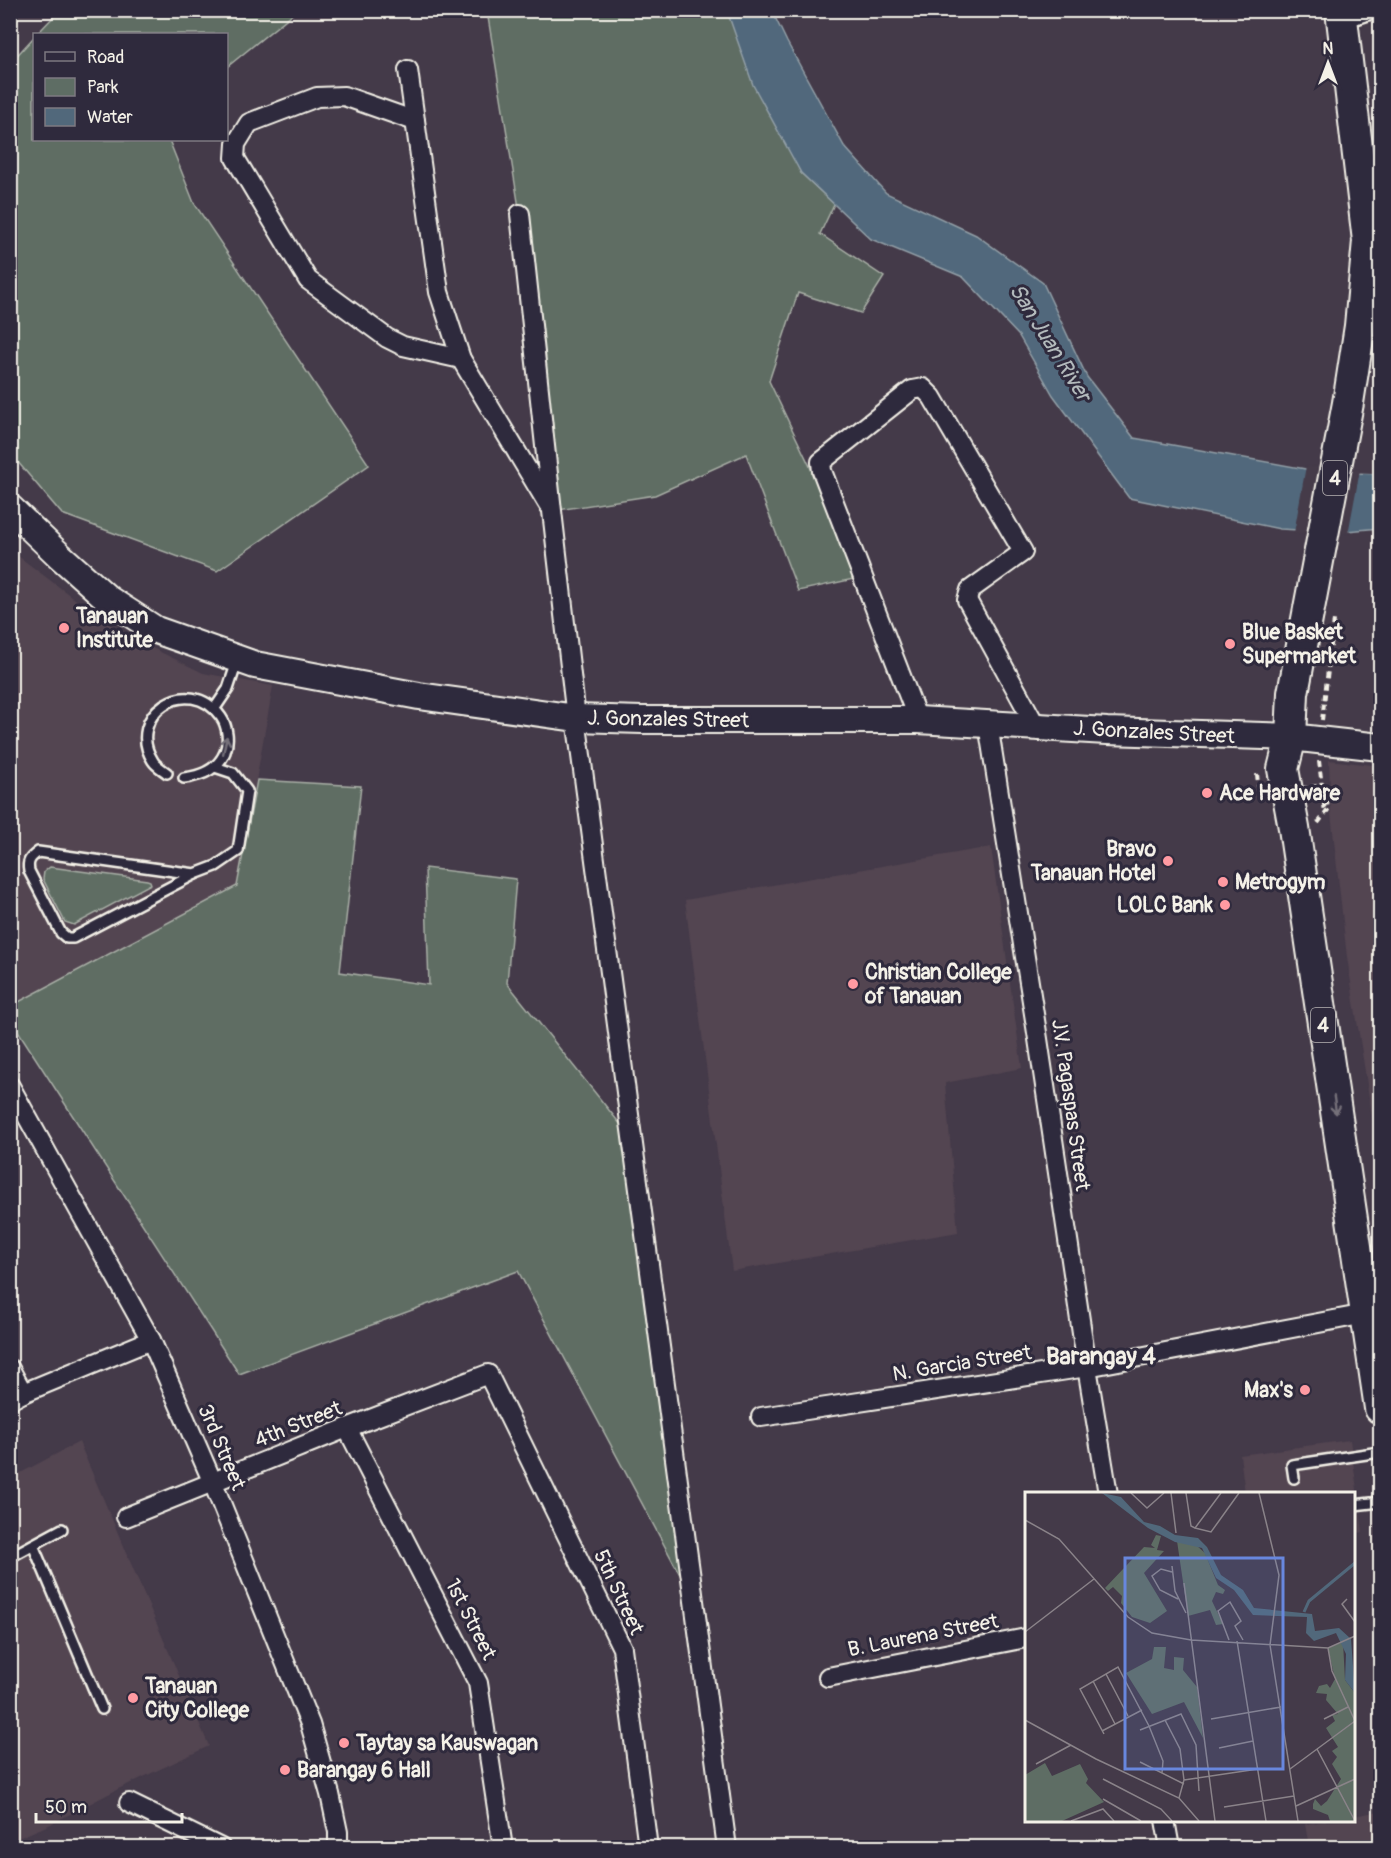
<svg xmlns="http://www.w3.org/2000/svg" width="1391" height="1858" font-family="Pangolin,sans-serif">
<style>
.built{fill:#534551}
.green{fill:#5e6d64;stroke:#a9afa6;stroke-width:1.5}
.water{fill:#51687b;stroke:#929fa7;stroke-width:1.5}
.pier{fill:#443a49}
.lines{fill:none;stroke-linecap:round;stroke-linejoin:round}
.service-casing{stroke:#f4f1e8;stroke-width:14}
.minor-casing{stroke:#f4f1e8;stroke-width:22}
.secondary-casing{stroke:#f4f1e8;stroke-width:30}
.trunk-casing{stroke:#f4f1e8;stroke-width:34}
.path{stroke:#f4f1e8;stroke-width:4;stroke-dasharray:6 4.5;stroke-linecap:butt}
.service{stroke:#2f2a3d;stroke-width:9}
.minor{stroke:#2f2a3d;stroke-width:18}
.secondary{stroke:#2f2a3d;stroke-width:26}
.trunk{stroke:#2f2a3d;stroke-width:30}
.path-bridge{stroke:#f4f1e8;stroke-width:4;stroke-dasharray:6 4.5;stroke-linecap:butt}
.oneway{stroke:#747079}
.poi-dot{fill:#ff9aa2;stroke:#2f2a3d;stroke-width:2}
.labels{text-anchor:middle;stroke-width:6;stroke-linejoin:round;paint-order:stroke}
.shield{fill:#2f2a3d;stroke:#b9b5b5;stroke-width:1.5}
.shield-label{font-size:20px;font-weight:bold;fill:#f4f1e8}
.poi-label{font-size:21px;font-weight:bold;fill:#f4f1e8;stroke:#2f2a3d;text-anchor:start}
.street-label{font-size:21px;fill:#f4f1e8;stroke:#2f2a3d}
.water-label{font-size:22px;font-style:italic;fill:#b3babc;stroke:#2f2a3d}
.quarter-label{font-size:24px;font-weight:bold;fill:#f4f1e8;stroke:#2f2a3d}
.inset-river{fill:none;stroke:#51687b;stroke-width:3}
.inset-road{fill:none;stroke:#8a8389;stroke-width:1.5}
.view{fill:#6887de;fill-opacity:0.15;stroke:#6887de;stroke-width:3}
.inset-edge{fill:none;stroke:#f4f1e8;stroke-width:3}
</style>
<rect width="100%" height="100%" fill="#443a49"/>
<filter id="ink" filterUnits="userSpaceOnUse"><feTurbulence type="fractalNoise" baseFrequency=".0167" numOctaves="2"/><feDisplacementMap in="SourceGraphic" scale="12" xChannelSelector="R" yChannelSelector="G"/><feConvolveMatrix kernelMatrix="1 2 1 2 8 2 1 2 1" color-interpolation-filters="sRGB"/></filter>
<g filter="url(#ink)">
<!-- built -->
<g class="built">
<polygon points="10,550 96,615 138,641 203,673 273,686 237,886 11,1006"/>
<polygon points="1329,760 1380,766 1380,1167 1347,957 1331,813"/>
<polygon points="991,847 1022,1068 945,1083 958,1232 732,1271 685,900"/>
<polygon points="1350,1440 1363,1532 1354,1534 1354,1494 1245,1493 1240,1455"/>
<polygon points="79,1442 209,1746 118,1789 49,1825 11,1841 11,1478"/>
<polygon points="1380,1811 1380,1847 1309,1847 1305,1824 1325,1821 1354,1820 1354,1816"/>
</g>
<!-- green -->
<g class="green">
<polygon points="59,11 59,10 296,11 227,67 226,34 37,34"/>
<polygon points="487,11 727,11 801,173 834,204 820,234 884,277 861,313 798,293 769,381 863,577 798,591 746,454 655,495 552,511 520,214"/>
<polygon points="34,37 34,140 169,140 194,203 369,465 217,571 62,514 11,454 11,62"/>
<polygon points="257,780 361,786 340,972 429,985 425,868 516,879 507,983 633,1140 686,1586 518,1271 239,1374 11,1020 11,1006 237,886"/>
<polygon points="50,867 147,880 150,881 151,884 74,925 65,922 43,879 44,872"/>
</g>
<!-- water -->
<polygon class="water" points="727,11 772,11 787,42 844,146 886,193 976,235 1043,283 1087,377 1134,438 1322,472 1380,474 1380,528 1335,532 1280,529 1129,498 1053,395 1019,336 963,277 871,239 801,173 753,85"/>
<!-- pier -->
<polygon class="pier" points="1306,466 1360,470 1348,534 1294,533"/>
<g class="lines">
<defs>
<g id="service">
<polyline points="1347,22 1380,11"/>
<polyline points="1365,324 1380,319"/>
<polyline points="215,708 228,689 237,662"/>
<path d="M167 773C162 769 156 766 153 761 124 716 188 671 221 717 228 727 229 741 225 752 218 770 201 776 184 778"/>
<path d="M38 852 195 874 73 938H67L61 933 29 871C27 861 30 858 38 852Z"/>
<polyline points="195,874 216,866 238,851 247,791 233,773 215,767"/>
<polyline points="1294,1478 1292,1465 1380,1452"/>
<polyline points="1354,1505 1380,1502"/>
<polyline points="33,1545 102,1709"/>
<polyline points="10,1557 62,1529"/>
</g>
<g id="minor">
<polyline points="408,70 439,292 461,359 548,504"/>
<polyline points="415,121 344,96 317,97 249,123 236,144 235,158 308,280 387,338 403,346 461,359"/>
<polyline points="520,214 552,511 576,718 727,1848"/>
<polyline points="918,720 822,471 821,462 912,390 923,388 932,397 1023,552 970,590 967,600 1036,726"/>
<polyline points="988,724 1038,1039 1087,1367 1108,1494"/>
<polyline points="10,1086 151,1340 213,1483 310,1724 330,1794 338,1832 338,1848"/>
<polyline points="10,1369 23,1393"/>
<polyline points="10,1400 23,1393 151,1340"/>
<polyline points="761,1417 1087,1367 1376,1312"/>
<polyline points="347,1428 478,1683 503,1848"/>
<polyline points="126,1517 347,1428 488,1374 622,1648 648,1848"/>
<polyline points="828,1677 1026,1638"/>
<polyline points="129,1803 221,1848"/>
<polyline points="1165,1820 1170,1848"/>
</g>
<polyline id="secondary" points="10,508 60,556 108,599 156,630 255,665 419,696 576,718 642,720 918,720 1107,731 1291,737 1380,747"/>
<polyline id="trunk" points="1341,10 1368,241 1360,326 1348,403 1293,693 1291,737 1283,769 1294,828 1380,1408"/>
</defs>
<!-- service casing -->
<use href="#service" class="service-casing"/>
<!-- minor casing -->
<use href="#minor" class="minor-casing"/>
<!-- secondary casing -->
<use href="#secondary" class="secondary-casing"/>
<!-- trunk casing -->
<use href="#trunk" class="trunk-casing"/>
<!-- path -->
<g class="path">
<polyline points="1322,720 1334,620"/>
<polyline points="1319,761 1325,813"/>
<polyline points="1257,774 1259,794"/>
<polyline points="1318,823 1328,810 1325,785"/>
</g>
<!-- service -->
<use href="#service" class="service"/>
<!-- minor -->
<use href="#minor" class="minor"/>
<!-- secondary -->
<use href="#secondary" class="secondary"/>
<!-- trunk -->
<use href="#trunk" class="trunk"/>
<!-- path-bridge -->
<polyline class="path-bridge" points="1259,794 1325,785"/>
</g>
<!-- one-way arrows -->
<defs><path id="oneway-shaft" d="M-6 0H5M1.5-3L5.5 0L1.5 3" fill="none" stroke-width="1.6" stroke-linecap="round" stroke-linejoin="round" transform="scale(1.5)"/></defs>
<g class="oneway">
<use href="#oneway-shaft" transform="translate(225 745) rotate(-78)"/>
<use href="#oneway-shaft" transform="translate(1335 1105) rotate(82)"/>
</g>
</g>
<!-- markers -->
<g class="poi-dot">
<circle cx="64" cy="628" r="6"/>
<circle cx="1230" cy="644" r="6"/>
<circle cx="1207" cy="793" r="6"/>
<circle cx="1168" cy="861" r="6"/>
<circle cx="1223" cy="882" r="6"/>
<circle cx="1225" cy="905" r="6"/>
<circle cx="853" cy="984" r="6"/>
<circle cx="1305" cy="1390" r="6"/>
<circle cx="133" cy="1698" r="6"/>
<circle cx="344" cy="1743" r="6"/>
<circle cx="285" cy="1770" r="6"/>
</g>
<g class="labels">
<!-- shield labels -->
<g class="shield">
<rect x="1323" y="461" width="24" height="34" rx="4.5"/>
<rect x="1311" y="1008" width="24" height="34" rx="4.5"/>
</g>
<g class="shield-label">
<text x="1335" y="485">4</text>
<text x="1323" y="1032">4</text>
</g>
<!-- poi labels -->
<g class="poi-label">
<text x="76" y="623">Tanauan<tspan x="76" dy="24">Institute</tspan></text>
<text x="1242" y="639">Blue Basket<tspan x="1242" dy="24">Supermarket</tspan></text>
<text x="1219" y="800">Ace Hardware</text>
<text x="1156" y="856" text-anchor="end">Bravo<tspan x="1156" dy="24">Tanauan Hotel</tspan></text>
<text x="1235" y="889">Metrogym</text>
<text x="1213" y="912" text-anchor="end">LOLC Bank</text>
<text x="865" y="979">Christian College<tspan x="865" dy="24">of Tanauan</tspan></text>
<text x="1293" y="1397" text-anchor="end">Max's</text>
<text x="145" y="1693">Tanauan<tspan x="145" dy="24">City College</tspan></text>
<text x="356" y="1750">Taytay sa Kauswagan</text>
<text x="297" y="1777">Barangay 6 Hall</text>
</g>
<!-- street labels -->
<g class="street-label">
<text transform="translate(668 719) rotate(1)" y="7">J. Gonzales Street</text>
<text transform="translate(1154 732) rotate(3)" y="7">J. Gonzales Street</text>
<text transform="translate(1071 1105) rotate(82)" y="7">J.V. Pagaspas Street</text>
<text transform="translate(962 1363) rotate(-9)" y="7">N. Garcia Street</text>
<text transform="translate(298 1424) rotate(-22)" y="7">4th Street</text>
<text transform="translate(222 1447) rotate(67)" y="7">3rd Street</text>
<text transform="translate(619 1592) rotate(65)" y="7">5th Street</text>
<text transform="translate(471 1619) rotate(63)" y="7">1st Street</text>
<text transform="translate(923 1635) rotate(-11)" y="7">B. Laurena Street</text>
</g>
<!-- water labels -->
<g class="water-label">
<text transform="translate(1051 342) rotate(58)" y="8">San Juan River</text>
</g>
<!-- quarter labels -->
<g class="quarter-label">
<text x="1101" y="1364">Barangay 4</text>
</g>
</g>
<!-- overview -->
<g transform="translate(1025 1492)">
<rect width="330" height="330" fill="#443a49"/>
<path d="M131 43 136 44 132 58 139 59 119 81 142 119 125 131 107 125 96 111 97 104 88 95 83 99 80 96 119 55 130 56 126 53ZM152 49 171 53 180 61 193 93 200 98 198 102 191 100 187 109 198 132 191 133 185 118 163 124ZM318 150 320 188 330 201V329H305L303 323 288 317V312L290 307 296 314 302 309 316 287 307 272 312 265 307 259 313 255 301 236 310 229 307 223 313 222 301 208 302 202 291 201 294 194 302 192 305 196 310 187 303 156ZM129 155H141L139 176 149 178V165L159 166 158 178 172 195 178 246 159 210 127 222 101 181 127 167ZM20 271 27 284 55 272 63 287 61 291 79 310 37 329H0V283Z" fill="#5e6d64"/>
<path d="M77 1 96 5 119 30 135 34 150 43 173 46 182 55 196 83 218 98 229 116 287 122 290 139 314 136 326 147 330 201 320 188 321 162 311 141 289 149 281 141 282 125 228 123 209 98 191 86 177 56 150 50 123 36Z" fill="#51687b"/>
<path class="inset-river" d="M279 120 284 109 330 71"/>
<path class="inset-road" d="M106 1 122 16 139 1M146 1 151 41M161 1 166 34 170 36M196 1 170 36 186 40 214 1M234 1 254 83 245 153 273 329M0 28 34 47 103 125 127 141 166 148 303 156 330 144M147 74 150 99 161 121M147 80 136 77 127 84 135 98 153 107M159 91 190 329M322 107 317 112 330 130M0 140 69 87M204 148 193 119 205 110 216 129 210 134 218 148M212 149 241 329M303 156 307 179 330 229M81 182 103 224M68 189 90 232M186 227 256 215M299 227 323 215M0 228 71 267 154 306 174 329M140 228 155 257 159 288 154 306M115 238 156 222 171 253 174 299M77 239 117 218M79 242 55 197 93 175 124 234 138 269 137 281M194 256 228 249M292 257 330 329M115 270 159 292M11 272 46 253M265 277 330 229M78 287 136 317 147 329M159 288 233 277M78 307 116 329M271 314 330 287M199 315 269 304M46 329 78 317 89 329"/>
<path class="view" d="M100 66H258V277H100Z"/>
<rect width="330" height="330" class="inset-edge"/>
</g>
<!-- margin -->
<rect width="1391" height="1858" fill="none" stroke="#2f2a3d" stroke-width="36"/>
<rect x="18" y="18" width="1355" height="1822" fill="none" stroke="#f4f1e8" stroke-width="2" filter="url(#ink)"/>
<!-- legend -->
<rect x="33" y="33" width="195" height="108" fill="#2f2a3d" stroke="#7e7a81" stroke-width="1.5"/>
<rect x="45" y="52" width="30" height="9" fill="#2f2a3d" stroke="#7e7a81" stroke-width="1.5"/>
<text x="87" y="63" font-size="18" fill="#f4f1e8">Road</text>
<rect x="45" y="78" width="30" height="18" fill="#5e6d64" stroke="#7e7a81" stroke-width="1.5"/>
<text x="87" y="93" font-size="18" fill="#f4f1e8">Park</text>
<rect x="45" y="108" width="30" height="18" fill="#51687b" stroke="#7e7a81" stroke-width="1.5"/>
<text x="87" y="123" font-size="18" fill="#f4f1e8">Water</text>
<!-- north arrow -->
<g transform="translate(1328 63)" stroke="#2f2a3d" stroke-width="4.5" paint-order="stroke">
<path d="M0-4.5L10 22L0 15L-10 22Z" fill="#f4f1e8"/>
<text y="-9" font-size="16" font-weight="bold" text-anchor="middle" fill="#f4f1e8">N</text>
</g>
<!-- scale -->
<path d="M36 1813v9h146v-9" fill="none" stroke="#f4f1e8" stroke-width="3"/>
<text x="45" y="1813" font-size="18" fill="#f4f1e8" stroke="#2f2a3d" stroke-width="4.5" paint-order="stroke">50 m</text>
</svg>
